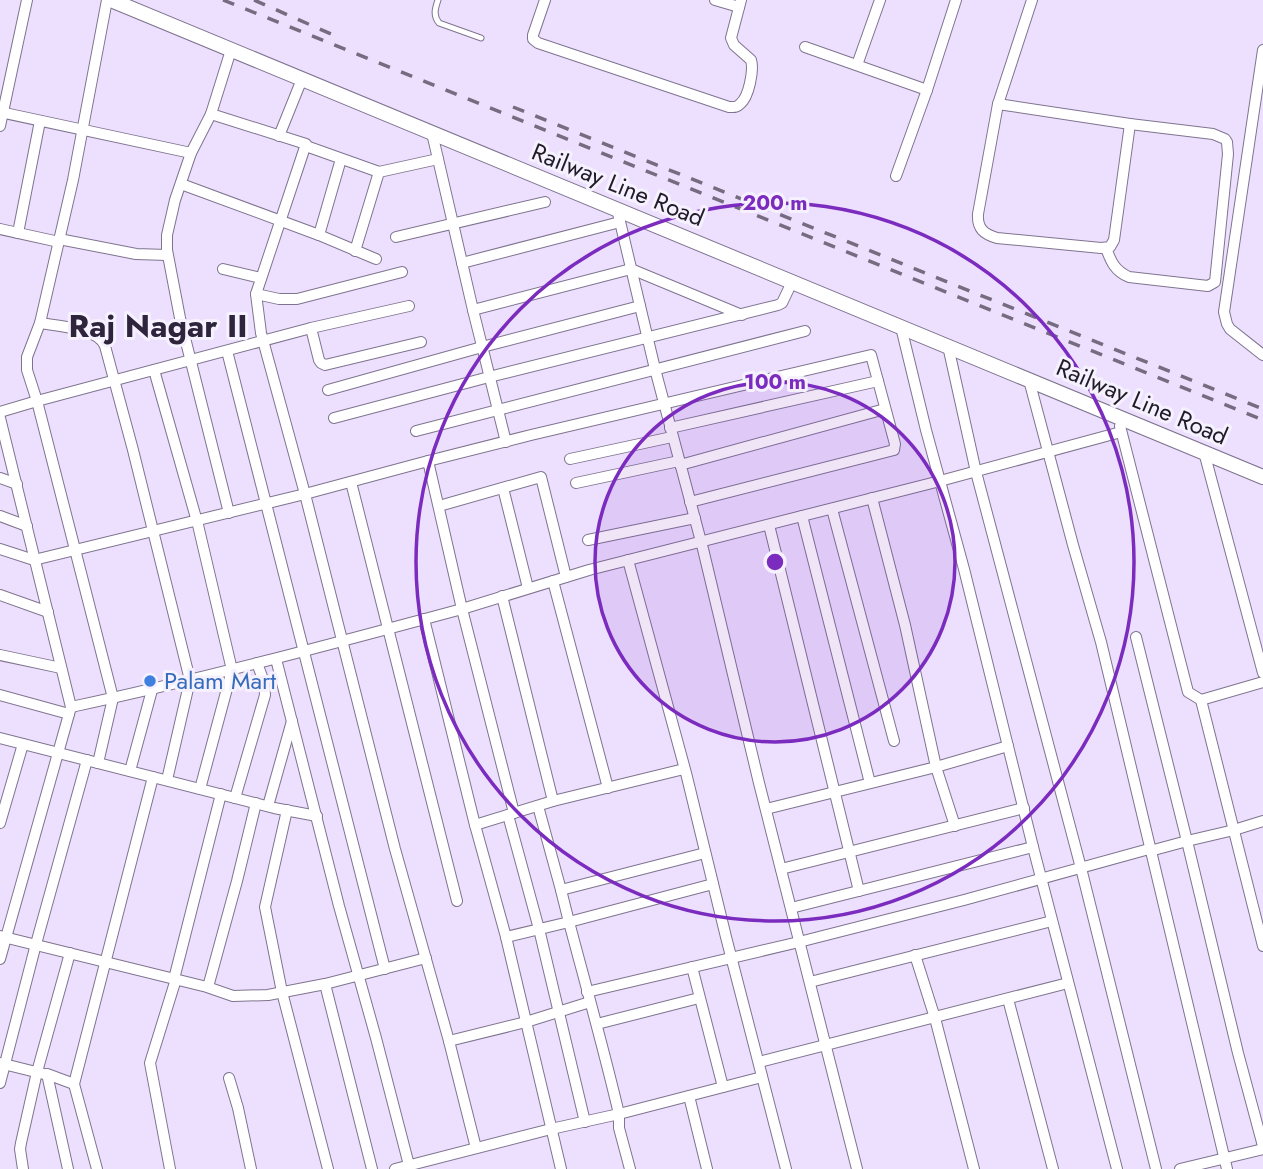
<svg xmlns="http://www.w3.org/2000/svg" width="1263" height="1169" font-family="Jost,sans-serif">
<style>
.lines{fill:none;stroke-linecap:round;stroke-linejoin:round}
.lane-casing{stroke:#7f748f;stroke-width:7}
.street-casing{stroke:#7f748f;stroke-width:12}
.secondary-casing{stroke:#7f748f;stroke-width:16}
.lane{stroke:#fff;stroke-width:5}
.street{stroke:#fff;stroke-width:10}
.secondary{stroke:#fff;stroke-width:14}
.rail{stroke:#756c80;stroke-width:3.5;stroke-dasharray:12 12;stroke-linecap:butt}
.ring{fill:none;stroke:#7b2cbf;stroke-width:3.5}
.shop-dot{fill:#3f7fe0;stroke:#f6f1fe;stroke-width:2.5}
.labels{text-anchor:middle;stroke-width:6;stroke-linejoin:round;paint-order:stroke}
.street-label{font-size:24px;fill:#201b26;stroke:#f6f1fe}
.shop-label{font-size:24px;fill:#366cbe;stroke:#f6f1fe;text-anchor:start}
.district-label{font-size:32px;font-weight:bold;fill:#2e243b;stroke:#f6f1fe}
.centre{fill:#7b2cbf;stroke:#f6f1fe;stroke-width:3.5}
.ring-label{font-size:21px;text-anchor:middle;font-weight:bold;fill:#7b2cbf;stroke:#f6f1fe;stroke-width:6;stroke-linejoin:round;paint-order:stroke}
</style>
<rect width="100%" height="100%" fill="#ede0ff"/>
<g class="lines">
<defs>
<path id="lane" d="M438 0C435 9 433 15 439 23L481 38"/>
<g id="street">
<path d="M545 0 533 35V39L538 43 729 107C734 107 736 108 740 104 749 97 754 70 751 60L734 45 731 38 741 0"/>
<polyline points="715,0 739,7"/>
<path d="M1032 0 998 104 978 214C977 229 984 234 997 238L1101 248 1110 247 1114 240 1130 124"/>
<polyline points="805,47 927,90"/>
<polyline points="231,50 211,114 306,144 256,294 261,333 305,494 395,849 449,1041 476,1148"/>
<polyline points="1263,50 1224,312 1227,324 1230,329 1263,355"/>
<polyline points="857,65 880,0"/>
<path d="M998 104 1130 124 1213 134 1225 139 1227 142 1228 154 1215 282 1208 286 1129 277C1115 271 1111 262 1106 248"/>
<polyline points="0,112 191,153"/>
<polyline points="211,114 191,153 175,200 167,235 167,250 180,318 229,513"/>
<polyline points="0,126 27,0"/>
<polyline points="432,133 473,310 506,442"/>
<polyline points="279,136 302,79"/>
<polyline points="306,146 379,172"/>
<polyline points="896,176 927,90 956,0"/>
<polyline points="181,184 319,235 376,259"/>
<polyline points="617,209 655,369 703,549 759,783 857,1169"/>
<polyline points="0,229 59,242"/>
<polyline points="18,233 40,121"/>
<polyline points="319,235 341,159"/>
<polyline points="396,237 545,202"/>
<polyline points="59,239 136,254 167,255"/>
<polyline points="355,251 379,172 438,159"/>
<polyline points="462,263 620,222"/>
<polyline points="223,269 261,278"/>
<polyline points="256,294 279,299 297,299 402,272"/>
<polyline points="473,310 631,269 742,315"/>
<path d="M40 323C58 326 98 328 105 346L133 450 190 680 167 780"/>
<polyline points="901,327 926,430 964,569 1033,847 1117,1169"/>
<polyline points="311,328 319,360 321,363 325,365 421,342"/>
<polyline points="948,346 976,472 1081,868 1156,1169"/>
<polyline points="227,351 385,969"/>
<polyline points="154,370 198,525 232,670 200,789"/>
<polyline points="1029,380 1073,545 1101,642 1227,1169"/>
<polyline points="328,390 482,347 640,306"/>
<polyline points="0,412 37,401 27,370 27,357 40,323 73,180 107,0"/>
<polyline points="0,418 71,707 0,959"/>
<polyline points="334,418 489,377 778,305 782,303 792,282"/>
<polyline points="1120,426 1188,692 1201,700 1263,946"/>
<polyline points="670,428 878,381"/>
<polyline points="416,431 805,331"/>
<polyline points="1204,452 1263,673"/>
<polyline points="570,459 672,437"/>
<polyline points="428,461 531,435 871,355 895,444 894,450 690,502"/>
<polyline points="680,465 885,409"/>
<polyline points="0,478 17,484"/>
<polyline points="351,482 457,901"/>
<polyline points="576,483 679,461"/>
<polyline points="503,488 528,588"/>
<polyline points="872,498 905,625 936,767 955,826"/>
<polyline points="439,506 541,477 566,577"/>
<polyline points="832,509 894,741"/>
<polyline points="0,516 27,526"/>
<polyline points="802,516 870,783"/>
<polyline points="769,525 859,891"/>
<polyline points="588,540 695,518"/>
<polyline points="0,549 34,560 305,494 428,461 462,609 589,570 940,481 1121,432"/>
<polyline points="628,560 686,773 726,937 786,1169"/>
<polyline points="553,581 608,788"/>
<polyline points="0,595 48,612"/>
<polyline points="502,596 553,801 684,769"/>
<polyline points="424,619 475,825 506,937 561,1169"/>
<polyline points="1136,637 1187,841 1234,830 1263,821"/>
<polyline points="0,655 61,668"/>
<polyline points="276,659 339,906 376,1038 410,1169"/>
<polyline points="0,695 69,714"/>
<polyline points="1201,700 1263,682"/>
<path d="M71 707C202 679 332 644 462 609L514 813"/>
<polyline points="0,738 274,808 317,816"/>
<polyline points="98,763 113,698 37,401 311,328 409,306"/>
<polyline points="130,771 152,690"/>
<polyline points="235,798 265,695 264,682 257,663"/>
<polyline points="268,806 292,721"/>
<polyline points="538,806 561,890 705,853"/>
<polyline points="766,809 936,767 1008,746"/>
<polyline points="287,810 265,907 282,992 328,1169"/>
<polyline points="508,815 539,929 585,1122"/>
<polyline points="0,823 23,744"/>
<polyline points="475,825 553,801"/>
<polyline points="1150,851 1187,841 1238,1053 1263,1146"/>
<polyline points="781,869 1024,808"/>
<path d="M713 884 569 922C586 986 604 1050 619 1114L762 1077"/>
<polyline points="791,908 1033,847"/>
<polyline points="0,936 207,987 233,996 268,995 325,984 426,958"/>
<polyline points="506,937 569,922 561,890"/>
<polyline points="915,955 935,1018 974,1169"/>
<polyline points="692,967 723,1087"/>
<polyline points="174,979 221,794"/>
<polyline points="810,982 1052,921"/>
<polyline points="325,984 372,1169"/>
<polyline points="208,987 237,881 256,803"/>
<polyline points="587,992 799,942 964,900 1149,849"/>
<polyline points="1008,999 1053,1169"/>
<polyline points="597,1024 699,998"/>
<polyline points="449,1041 526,1022 590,1002"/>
<polyline points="759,1062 1068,983"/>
<polyline points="0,1063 44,1074"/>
<polyline points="229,1078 238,1108 251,1169"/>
<polyline points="0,1083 36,944 87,760"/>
<polyline points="689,1096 707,1169"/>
<polyline points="23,1169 20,1149 21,1143 37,1072 70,953"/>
<polyline points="68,1169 47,1074 74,1084"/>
<polyline points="97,1169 74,1084 153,777"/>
<polyline points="170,1169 150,1063 176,979"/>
<polyline points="395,1169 551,1129 619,1114 619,1128 630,1169"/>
<polyline points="1180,1169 1263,1149"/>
</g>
<polyline id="secondary" points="111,0 1263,477"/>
</defs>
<!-- lane casing -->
<use href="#lane" class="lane-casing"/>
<!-- street casing -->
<use href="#street" class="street-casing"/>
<!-- secondary casing -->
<use href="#secondary" class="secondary-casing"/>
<!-- lane -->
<use href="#lane" class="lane"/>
<!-- street -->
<use href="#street" class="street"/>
<!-- secondary -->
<use href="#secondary" class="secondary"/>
<!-- rail -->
<g class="rail">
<polyline points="223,0 1263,420"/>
<polyline points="254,0 331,34"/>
<polyline points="513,107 1263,409"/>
</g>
</g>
<!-- distance rings -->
<circle cx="775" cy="562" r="180" fill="#7b2cbf" fill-opacity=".12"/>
<g class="ring">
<circle cx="775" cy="562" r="180"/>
<circle cx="775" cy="562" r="359"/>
</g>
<!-- markers -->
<circle class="shop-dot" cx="150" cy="681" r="7"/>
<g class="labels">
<!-- street labels -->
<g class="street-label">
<text transform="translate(618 185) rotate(22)" y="8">Railway Line Road</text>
<text transform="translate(1142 402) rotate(23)" y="8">Railway Line Road</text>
</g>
<!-- shop labels -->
<g class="shop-label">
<text x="164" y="689">Palam Mart</text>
</g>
<!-- district labels -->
<g class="district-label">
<text x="158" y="337">Raj Nagar II</text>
</g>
</g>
<circle cx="775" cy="562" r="10" class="centre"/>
<g class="ring-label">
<text x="775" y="210">200 m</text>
<text x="775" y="389">100 m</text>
</g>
</svg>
